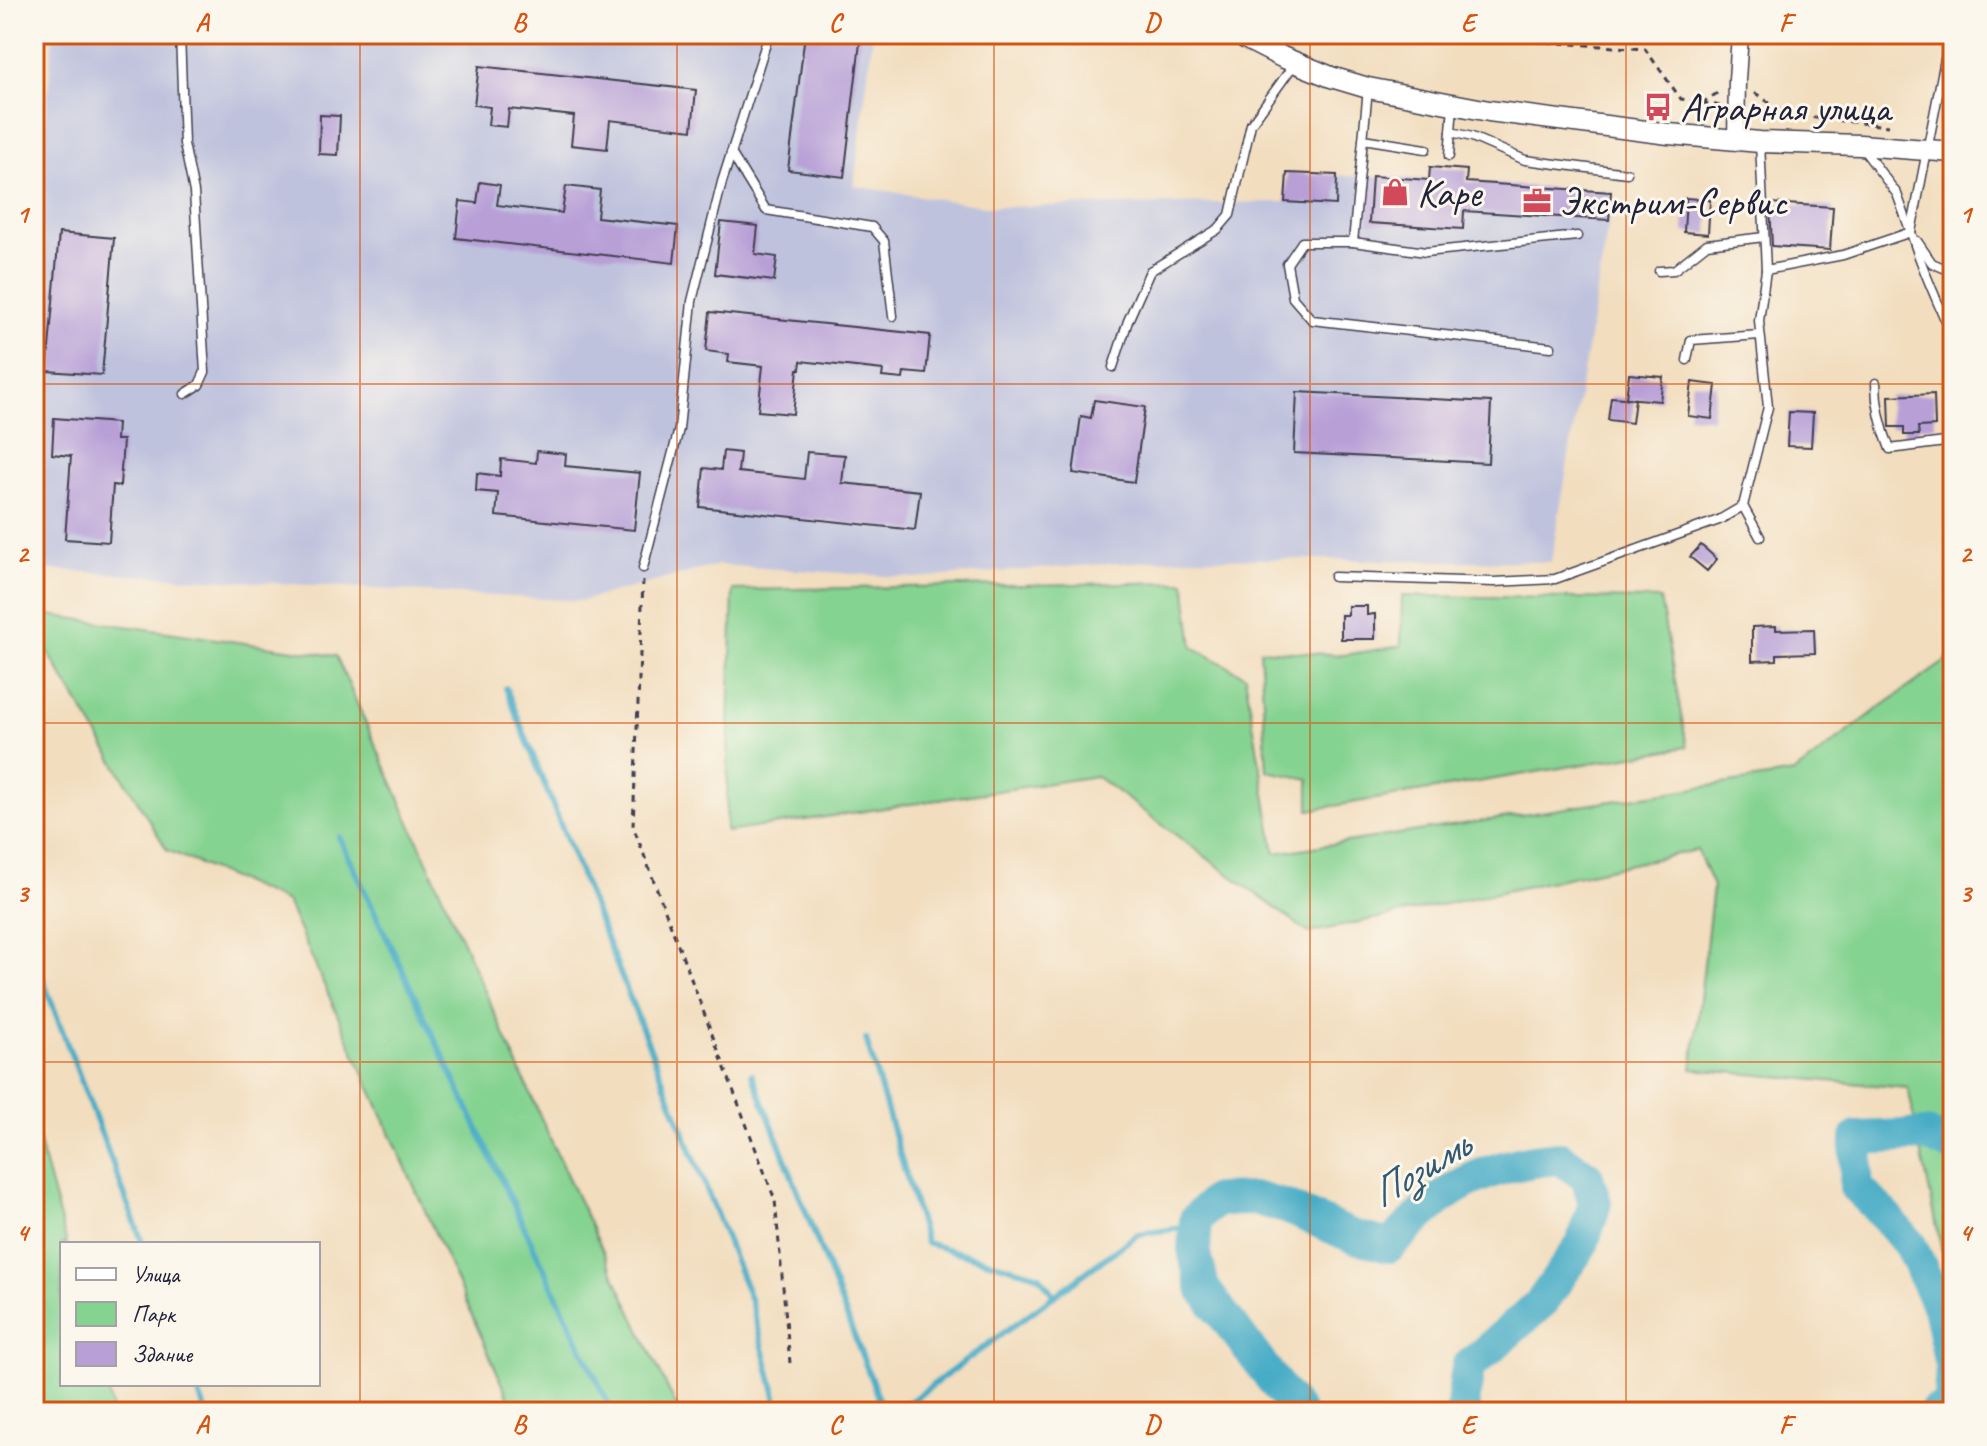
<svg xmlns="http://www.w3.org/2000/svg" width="1987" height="1446" font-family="Caveat,sans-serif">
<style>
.industrial{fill:#bfc2dd}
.green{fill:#85d391;stroke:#547a66;stroke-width:2}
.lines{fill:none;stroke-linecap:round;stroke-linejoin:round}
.stream{stroke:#47acc6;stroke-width:6}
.river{stroke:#47acc6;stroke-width:34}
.building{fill:#b8a0d7}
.service-casing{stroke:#413e4f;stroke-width:11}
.minor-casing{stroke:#413e4f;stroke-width:19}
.tertiary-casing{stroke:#413e4f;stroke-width:23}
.path{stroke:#413e4f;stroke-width:3;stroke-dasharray:6 6;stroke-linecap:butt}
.service{stroke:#fff;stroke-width:8}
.minor{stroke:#fff;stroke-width:16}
.tertiary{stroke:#fff;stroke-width:20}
.grid{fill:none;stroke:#d45411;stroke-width:2;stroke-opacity:0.55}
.labels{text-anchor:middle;stroke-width:6;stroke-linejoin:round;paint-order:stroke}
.poi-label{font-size:40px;fill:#22223b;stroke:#fbf7ec;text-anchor:start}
.water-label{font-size:42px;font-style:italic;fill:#315973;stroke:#fbf7ec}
.neatline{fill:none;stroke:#d45411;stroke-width:3}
.grid-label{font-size:26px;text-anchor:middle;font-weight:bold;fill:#d45411}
</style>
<rect width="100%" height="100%" fill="#fbf7ec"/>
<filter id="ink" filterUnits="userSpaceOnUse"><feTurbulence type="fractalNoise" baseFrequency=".0125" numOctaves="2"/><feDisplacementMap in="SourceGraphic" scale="16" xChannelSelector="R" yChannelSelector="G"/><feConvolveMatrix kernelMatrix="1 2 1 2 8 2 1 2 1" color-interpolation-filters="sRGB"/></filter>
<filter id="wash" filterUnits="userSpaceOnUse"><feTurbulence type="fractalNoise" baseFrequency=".006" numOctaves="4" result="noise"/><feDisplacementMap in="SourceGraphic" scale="32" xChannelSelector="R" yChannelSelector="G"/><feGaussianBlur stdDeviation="1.8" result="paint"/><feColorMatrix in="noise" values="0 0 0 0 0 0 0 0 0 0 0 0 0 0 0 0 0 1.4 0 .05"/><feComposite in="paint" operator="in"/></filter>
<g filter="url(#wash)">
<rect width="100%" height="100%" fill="#f2ddbe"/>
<!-- industrial -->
<polygon class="industrial" points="53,34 873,34 854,186 990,207 1285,202 1287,173 1428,180 1430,167 1467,170 1466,182 1611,192 1609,220 1551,562 1188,558 917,578 718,565 581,601 34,569 34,270"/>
<!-- green -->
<g class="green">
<polygon points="1185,582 1193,647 1245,676 1275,853 1794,773 1879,708 1953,656 1953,1263 1944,1261 1908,1088 1692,1069 1713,886 1697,850 1309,933 1096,776 726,832 733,590"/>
<polygon points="1402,596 1660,599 1687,747 1309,810 1309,779 1267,771 1260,650 1344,655 1401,646"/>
<polygon points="34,613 336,656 562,1165 679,1412 515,1412 287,902 167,850 34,629"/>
<polygon points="34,1125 67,1244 62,1244 62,1384 106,1384 113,1412 34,1412"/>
</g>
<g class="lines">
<!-- stream -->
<g class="stream">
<polyline points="506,688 750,1298 780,1412"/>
<polyline points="339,837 612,1412"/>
<polyline points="34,956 143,1244"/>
<polyline points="866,1039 926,1243 1040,1276 1054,1296"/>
<polyline points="752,1074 884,1412"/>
<polyline points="195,1384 206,1412"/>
<polyline points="896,1412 1138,1234 1196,1226"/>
</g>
<!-- river -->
<g class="river">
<path d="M1297 1412 1203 1288 1194 1250 1196 1219 1216 1200 1257 1199 1286 1207 1352 1236 1389 1246C1407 1229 1424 1211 1444 1196 1478 1171 1519 1161 1560 1158L1587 1177 1595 1203 1582 1244 1541 1303 1468 1367 1462 1412"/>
<polyline points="1935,1412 1949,1410 1952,1369 1939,1307 1910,1245 1876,1206 1856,1187 1857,1138 1927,1135 1953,1146"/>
</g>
</g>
<g id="blocks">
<!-- building -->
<g class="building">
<polygon points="805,34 861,34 844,177 788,170"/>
<polygon points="479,66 696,90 692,130 610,120 607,149 571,145 574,116 509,109 507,127 488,125 490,107 474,105"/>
<polygon points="320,115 340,116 338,155 319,154"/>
<polygon points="1430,167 1467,170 1466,182 1611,192 1609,220 1464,211 1463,229 1369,223 1372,176 1429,180"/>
<polygon points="1287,173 1337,175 1336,205 1285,202"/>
<polygon points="480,182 500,185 497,205 562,213 566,186 600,190 597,217 678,226 674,263 456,238 460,201 477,203"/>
<polygon points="1686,198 1710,200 1708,234 1684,232"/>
<polygon points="1770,203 1833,207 1830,250 1772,246"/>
<polygon points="721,222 758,226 755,254 777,257 774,281 715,274"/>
<polygon points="59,233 114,238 102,375 47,371"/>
<polygon points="710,312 930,335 926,374 904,372 903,379 882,377 883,370 801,361 800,369 798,369 793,414 758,411 763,366 728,362 729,354 706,351"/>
<polygon points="1629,374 1663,377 1660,401 1626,398"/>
<polygon points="1692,382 1716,385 1712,419 1688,416"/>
<polygon points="1297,392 1491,402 1488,463 1294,453"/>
<polygon points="1934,394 1935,426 1918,427 1919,435 1904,435 1904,427 1890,427 1889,396"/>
<polygon points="1611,397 1635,399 1632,423 1608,420"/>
<polygon points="1094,400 1145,407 1134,482 1073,473 1081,416 1091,418"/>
<polygon points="1789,412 1813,413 1811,447 1787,446"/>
<polygon points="54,418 117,423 116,440 123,440 120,486 113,485 109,542 65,539 71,456 52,454"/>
<polygon points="537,451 566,454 565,466 640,473 634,530 496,516 498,493 476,491 477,473 500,476 501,459 536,463"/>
<polygon points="723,451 740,453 738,472 804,479 807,452 845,455 842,483 920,491 915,530 700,507 704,468 721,470"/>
<polygon points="1701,545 1717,559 1707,571 1690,557"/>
<polygon points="1348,606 1367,606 1367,615 1375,614 1375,639 1341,639 1341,615 1348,615"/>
<polygon points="1776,626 1776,630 1814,629 1815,653 1777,654 1777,660 1752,661 1752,627"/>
</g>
</g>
</g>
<g filter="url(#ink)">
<use href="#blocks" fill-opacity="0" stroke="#413e4f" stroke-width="2"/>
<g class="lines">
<defs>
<g id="service">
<polyline points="180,34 184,144 194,192 205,372 199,385 185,394"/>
<path d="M1948 34 1947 49 1911 232C1921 269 1939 303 1953 339"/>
<polyline points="1451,132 1472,137 1525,160 1627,173"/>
<polyline points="1363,139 1426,149"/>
<polyline points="1863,149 1897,194 1910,230"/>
<polyline points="731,153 766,210 872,227 884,241 893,316"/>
<polyline points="1449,156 1453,106"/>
<polyline points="1917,241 1932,263 1953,272"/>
<polyline points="1353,242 1368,89"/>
<polyline points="1766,270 1843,255 1911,232"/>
<polyline points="1659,271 1674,270 1707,244 1764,237"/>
<polyline points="1551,347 1312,320 1293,298 1287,264 1302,242 1353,242 1426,252 1577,236"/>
<polyline points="1687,360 1691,340 1760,335"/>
<polyline points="1113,367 1128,321 1150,271 1218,229 1230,215 1251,124 1295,63"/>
<path d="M1876 383C1876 407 1881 427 1890 449L1953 441"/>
<polyline points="1743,506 1760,537"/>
<polyline points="643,568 679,429 692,301 722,182 769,34"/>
<polyline points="1334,577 1494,582 1555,579 1719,520 1743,506 1768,407 1759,321 1766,270 1760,143"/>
</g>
<polyline id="minor" points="1736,140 1737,80 1740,34"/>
<polyline id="tertiary" points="1237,34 1282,57 1331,77 1368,88 1489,111 1669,134 1760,142 1860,145 1953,152"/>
</defs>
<!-- service casing -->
<use href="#service" class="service-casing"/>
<!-- minor casing -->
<use href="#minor" class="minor-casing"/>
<!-- tertiary casing -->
<use href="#tertiary" class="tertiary-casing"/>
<!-- path -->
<g class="path">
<polyline points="1514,34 1528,41 1645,49 1681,99 1721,106"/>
<polyline points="1755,93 1785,113"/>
<polyline points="1702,103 1719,92"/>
<polyline points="1753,111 1888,126"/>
<polyline points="643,580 633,826 775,1200 790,1363"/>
</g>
<!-- service -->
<use href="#service" class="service"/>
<!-- minor -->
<use href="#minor" class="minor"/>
<!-- tertiary -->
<use href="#tertiary" class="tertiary"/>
</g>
</g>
<!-- grid -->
<path class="grid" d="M360 34V1412M677 34V1412M994 34V1412M1310 34V1412M1626 34V1412M34 384H1953M34 723H1953M34 1062H1953"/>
<!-- icons -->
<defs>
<symbol id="bus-bare" viewBox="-9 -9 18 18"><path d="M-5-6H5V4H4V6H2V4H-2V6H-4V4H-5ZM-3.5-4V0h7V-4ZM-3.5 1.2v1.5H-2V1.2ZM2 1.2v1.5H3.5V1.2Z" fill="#d1495b" stroke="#fbf7ec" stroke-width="2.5" paint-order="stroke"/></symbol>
<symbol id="shop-bare" viewBox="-9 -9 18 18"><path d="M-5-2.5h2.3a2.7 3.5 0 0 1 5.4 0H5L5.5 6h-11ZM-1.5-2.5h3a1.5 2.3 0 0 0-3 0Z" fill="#d1495b" stroke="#fbf7ec" stroke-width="2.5" paint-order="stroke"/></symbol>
<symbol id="office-bare" viewBox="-9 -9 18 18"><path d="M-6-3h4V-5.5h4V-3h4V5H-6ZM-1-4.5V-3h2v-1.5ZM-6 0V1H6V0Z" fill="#d1495b" stroke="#fbf7ec" stroke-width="2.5" paint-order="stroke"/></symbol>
</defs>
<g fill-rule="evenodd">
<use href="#bus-bare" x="1638" y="87" width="40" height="40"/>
<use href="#shop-bare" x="1375" y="172" width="40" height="40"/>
<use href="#office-bare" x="1517" y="181" width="40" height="40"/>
</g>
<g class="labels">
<!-- poi labels -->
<g class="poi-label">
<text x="1680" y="121">Аграрная улица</text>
<text x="1417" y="206">Каре</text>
<text x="1559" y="215">Экстрим-Сервис</text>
</g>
<!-- water labels -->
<g class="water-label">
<text transform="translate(1419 1168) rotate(-31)" y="15">Позимь</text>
</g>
</g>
<!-- margin -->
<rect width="1987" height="1446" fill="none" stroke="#fbf7ec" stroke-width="88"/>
<!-- legend -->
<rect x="60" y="1242" width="260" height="144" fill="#fbf7ec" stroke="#a4a2a5" stroke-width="2"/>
<rect x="76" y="1268" width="40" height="12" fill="#ffffff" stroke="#a4a2a5" stroke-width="2"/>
<text x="132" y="1282" font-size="24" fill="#22223b">Улица</text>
<rect x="76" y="1302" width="40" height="24" fill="#85d391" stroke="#a4a2a5" stroke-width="2"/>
<text x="132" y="1322" font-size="24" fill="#22223b">Парк</text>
<rect x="76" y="1342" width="40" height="24" fill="#b8a0d7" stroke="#a4a2a5" stroke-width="2"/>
<text x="132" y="1362" font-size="24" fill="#22223b">Здание</text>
<rect x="44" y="44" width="1899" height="1358" class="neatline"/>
<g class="grid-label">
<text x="202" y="31">A</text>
<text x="519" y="31">B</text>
<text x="835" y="31">C</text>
<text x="1152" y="31">D</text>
<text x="1468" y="31">E</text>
<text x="1785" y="31">F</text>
<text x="22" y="223">1</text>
<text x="1965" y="223">1</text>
<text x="22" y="562">2</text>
<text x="1965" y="562">2</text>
<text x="22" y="902">3</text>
<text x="1965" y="902">3</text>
<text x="22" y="1241">4</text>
<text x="1965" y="1241">4</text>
<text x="202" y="1433">A</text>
<text x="519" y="1433">B</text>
<text x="835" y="1433">C</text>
<text x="1152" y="1433">D</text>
<text x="1468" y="1433">E</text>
<text x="1785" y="1433">F</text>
</g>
</svg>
